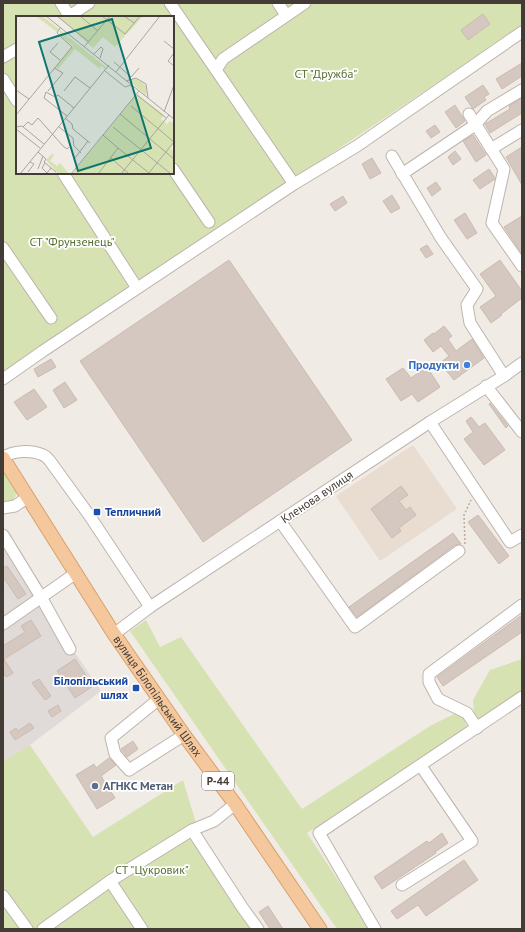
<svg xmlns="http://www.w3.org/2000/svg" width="525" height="932" font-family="'PT Sans',sans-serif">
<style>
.industrial{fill:#e0dbd8}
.education{fill:#e9ddd1}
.green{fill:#d7e2b2;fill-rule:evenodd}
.building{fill:#d5c8c0;stroke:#ccbbb0}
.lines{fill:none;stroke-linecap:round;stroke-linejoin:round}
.minor-casing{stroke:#bfb4ad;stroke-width:13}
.major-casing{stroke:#d8a16d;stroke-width:15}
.path{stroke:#bcaa9c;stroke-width:1.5;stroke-dasharray:2 2;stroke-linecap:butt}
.minor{stroke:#fff;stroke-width:11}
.major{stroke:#f4c89c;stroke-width:13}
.shop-dot{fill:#3f7fe0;stroke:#fff;stroke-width:1.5}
.transit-dot{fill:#1a4fb4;stroke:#fff;stroke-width:1.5}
.service-dot{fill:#5c6f8a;stroke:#fff;stroke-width:1.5}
.labels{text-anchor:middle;stroke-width:3.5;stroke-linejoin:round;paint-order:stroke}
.shield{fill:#fff;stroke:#7b7672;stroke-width:1}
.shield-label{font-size:11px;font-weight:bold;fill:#433b36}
.park-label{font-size:12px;fill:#556f2f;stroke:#fff}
.shop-label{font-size:12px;font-weight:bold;fill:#366cbe;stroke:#fff;text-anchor:end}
.street-label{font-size:12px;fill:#433b36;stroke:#fff}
.transit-label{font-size:12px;font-weight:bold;fill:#164399;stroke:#fff;text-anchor:start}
.service-label{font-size:12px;font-weight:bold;fill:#4e5e75;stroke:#fff;text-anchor:start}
.inset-road{fill:none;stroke:#aba5a0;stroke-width:1}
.view{fill:#0f766e;fill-opacity:0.15;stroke:#0f766e;stroke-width:2}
.inset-edge{fill:none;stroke:#433b36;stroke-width:2}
</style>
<rect width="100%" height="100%" fill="#f1ebe6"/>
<!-- industrial -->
<polygon class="industrial" points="3,545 33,591 101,691 30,745 3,761"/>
<!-- education -->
<polygon class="education" points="413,445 457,509 380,561 336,496"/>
<!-- green -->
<g class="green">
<path d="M3 3H522V26L3 373ZM17 17H173V173H17Z"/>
<path d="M3 471 16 492C16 501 10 502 3 502Z"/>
<polygon points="146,620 160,647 181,637 302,809 430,726 458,712 464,719 467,727 307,833 370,929 337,929 130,631"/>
<polygon points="522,659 522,692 479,721 474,714 473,700 490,670"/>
<polygon points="30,745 93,837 183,780 199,833 262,929 3,929 3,761"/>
</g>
<!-- building -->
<g class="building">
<polygon points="483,14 490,24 468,40 461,30"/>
<polygon points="522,63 522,76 502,89 496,79"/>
<polygon points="483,85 489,94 484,97 486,100 473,109 465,97"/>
<polygon points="522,98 522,113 490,133 485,124 510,109 509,106"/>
<polygon points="455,105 465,121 456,128 445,112"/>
<polygon points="435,125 440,132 431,138 426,131"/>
<polygon points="473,135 486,155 476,162 463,141"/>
<polygon points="522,147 522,185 506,157"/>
<polygon points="455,151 461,159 453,165 448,157"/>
<polygon points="372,158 381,173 370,179 362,164"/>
<polygon points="489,169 495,178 495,179 480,189 473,180"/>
<polygon points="436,182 441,189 432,196 427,188"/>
<polygon points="392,195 400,208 391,213 383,201"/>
<polygon points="343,196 347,203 335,211 330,204"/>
<polygon points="465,213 477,233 467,239 454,220"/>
<polygon points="522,216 522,254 504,227"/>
<polygon points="427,245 433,254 426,258 420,249"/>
<polygon points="229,260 352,440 203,542 80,361"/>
<polygon points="500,260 522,291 522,298 501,314 502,315 491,323 480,307 496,296 480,274"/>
<polygon points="444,326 452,336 448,339 456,351 472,339 484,358 454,380 440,363 449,356 441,346 433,352 424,340 433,333 434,334"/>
<polygon points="51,359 56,367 38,377 34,369"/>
<polygon points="427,367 440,387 418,402 412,394 401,401 386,379 403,368 411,378"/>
<polygon points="65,382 77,400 64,408 53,390"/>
<polygon points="34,389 47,407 27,420 14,402"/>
<polygon points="490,403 508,426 506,428 489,404"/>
<polygon points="471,417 479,427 485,423 505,450 484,465 464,439 473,432 466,421"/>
<polygon points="401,486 408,495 399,501 406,510 410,507 416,515 399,528 401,531 392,538 371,509"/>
<polygon points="478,515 509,556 499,564 468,522"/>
<polygon points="453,533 461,544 455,545 357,617 349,607"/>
<polygon points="7,566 26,594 18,599 3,577 3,568"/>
<polygon points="522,615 522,632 443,686 437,677"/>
<polygon points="31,620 41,636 4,659 13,673 6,677 3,672 3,646 25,632 21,626"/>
<polygon points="75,659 93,686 75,698 57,671"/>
<polygon points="39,679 51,696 45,700 32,683"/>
<polygon points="58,705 61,711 52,717 48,711"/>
<polygon points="30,723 34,728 15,740 10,732 16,728 18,731"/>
<polygon points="133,741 138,749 127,757 121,749"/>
<polygon points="109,758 116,765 101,776 115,798 97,809 76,775 94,764 96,768"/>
<polygon points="442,833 448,843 435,852 436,853 382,889 374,877 427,841 429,843"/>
<polygon points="464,860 478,880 426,916 418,905 397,919 391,911"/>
<polygon points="268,906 283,929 270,929 259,912"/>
</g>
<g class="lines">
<defs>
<g id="minor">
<polyline points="61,3 70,17"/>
<polyline points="170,3 216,70"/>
<polyline points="278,3 286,15"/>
<polyline points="68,17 89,3"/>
<polyline points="3,57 17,49"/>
<polyline points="3,79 17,101"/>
<polyline points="469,114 504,169 492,223 522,266"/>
<polyline points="491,149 522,130"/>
<polyline points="392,156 441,238 477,289 467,305 470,323 504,376"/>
<polyline points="173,169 209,222"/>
<polyline points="63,173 137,288"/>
<polyline points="402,174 475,125 487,111 522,90"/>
<polyline points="294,184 216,70 223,59 305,3"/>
<polyline points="3,248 51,318"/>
<polyline points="3,379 43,351 294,184 357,146 522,32"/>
<polyline points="486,386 522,432"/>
<polyline points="430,422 510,542 522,535"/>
<path d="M3 458C12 450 32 450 43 455 46 456 48 459 50 461L89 515 150 607"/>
<polyline points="3,508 15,506 28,497"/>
<polyline points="280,521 355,627 459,551"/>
<polyline points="3,535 41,597 70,649"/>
<polyline points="3,624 76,573"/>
<polyline points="114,634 150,607 430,422 504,376 522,363"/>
<polyline points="159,699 111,738 115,754 129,770 184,735"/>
<polyline points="477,728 467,713 438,699 429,682 429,674 522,605"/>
<polyline points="192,830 242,907 258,929"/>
<polyline points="110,881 142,929"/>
<polyline points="402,885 472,841 421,766"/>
<polyline points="3,896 27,929"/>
<polyline points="43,929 110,881 192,830 214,821 235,804"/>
<polyline points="375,929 319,833 522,697"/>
</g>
<g id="major">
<path id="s1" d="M3 458 114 634 184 735 235 804 320 929"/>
</g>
</defs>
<!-- minor casing -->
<use href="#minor" class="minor-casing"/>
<!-- major casing -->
<use href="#major" class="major-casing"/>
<!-- path -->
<polyline class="path" points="465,544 464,515 471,500"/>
<!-- minor -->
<use href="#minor" class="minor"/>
<!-- major -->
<use href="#major" class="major"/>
</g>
<!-- markers -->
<circle class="shop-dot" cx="467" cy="365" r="4"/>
<g class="transit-dot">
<rect x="93" y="508" width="8" height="8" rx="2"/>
<rect x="132" y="684" width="8" height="8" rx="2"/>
</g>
<circle class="service-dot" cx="95" cy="786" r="4"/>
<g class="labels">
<!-- shield labels -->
<rect class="shield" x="202" y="772" width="32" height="18" rx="3"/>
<g class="shield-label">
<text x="218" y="785">Р-44</text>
</g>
<!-- park labels -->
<g class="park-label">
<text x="326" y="78">СТ "Дружба"</text>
<text x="72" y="246">СТ "Фрунзенець"</text>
<text x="152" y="874">СТ "Цукровик"</text>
</g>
<!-- shop labels -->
<g class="shop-label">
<text x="459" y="369">Продукти</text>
</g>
<!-- street labels -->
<g class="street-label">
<text transform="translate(317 497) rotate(-34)" y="4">Кленова вулиця</text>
<text dy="4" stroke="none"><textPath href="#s1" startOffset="284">вулиця Білопільський Шлях</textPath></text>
</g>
<!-- transit labels -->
<g class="transit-label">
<text x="105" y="516">Тепличний</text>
<text x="128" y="685" text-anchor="end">Білопільський<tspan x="128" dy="14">шлях</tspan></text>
</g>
<!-- service labels -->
<g class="service-label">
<text x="103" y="790">АГНКС Метан</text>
</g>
</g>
<!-- overview -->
<g transform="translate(16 16)">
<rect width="158" height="158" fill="#f1ebe6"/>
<path d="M20 0H26L43 13 41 16ZM41 0H127L99 31 87 21 77 32ZM44 14 90 51 89 53 86 50 83 52 59 33 42 53 40 51 57 30 44 19ZM112 63H122L130 70V80ZM121 78 148 99 145 103 151 108 154 105 158 108V127L154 132 158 136V158H56ZM37 137 38 139 34 145 41 150 44 147 53 158H39L41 156 30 144Z" fill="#d7e2b2"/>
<path class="inset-road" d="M30 0 158 103M41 0 73 26M64 0 82 15M86 0 109 18 124 0M108 0 118 7M148 25 158 33M42 27 34 36 44 44M68 31 94 0M158 37 152 45 158 50M78 38 85 31 87 33 84 42M98 46 115 61M89 55 109 71 115 69M100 56 144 0M115 61 123 52M110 65 120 62 130 68 132 82M0 74 13 83M32 75 47 57 38 52M48 75 59 61 74 72M121 79 150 102M115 90 158 126M148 96 158 69M104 98 158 143M0 99 56 31 41 17 44 12M51 100 28 82 30 76 39 81 42 79 58 92M49 102 56 108 57 113 74 127M0 111 6 110 28 128M7 111 12 106 16 109 22 102 47 130 51 133 53 131M43 111 57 122 58 130 65 137M97 111 155 158M0 113 24 132M102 132 133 157M22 136 30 143 28 146 40 156M59 142 72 125M95 142 113 158M29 147 26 152 31 157 35 152M22 153 27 140M12 156 18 148 14 146M4 158 93 49M55 158 123 75M82 158 102 132 87 119M105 158 153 99M132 158 158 126"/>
<path class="view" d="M96 3 135 132 62 155 23 26Z"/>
<rect width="158" height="158" class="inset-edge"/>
</g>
<!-- border -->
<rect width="525" height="932" fill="none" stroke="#433b36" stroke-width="8"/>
</svg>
